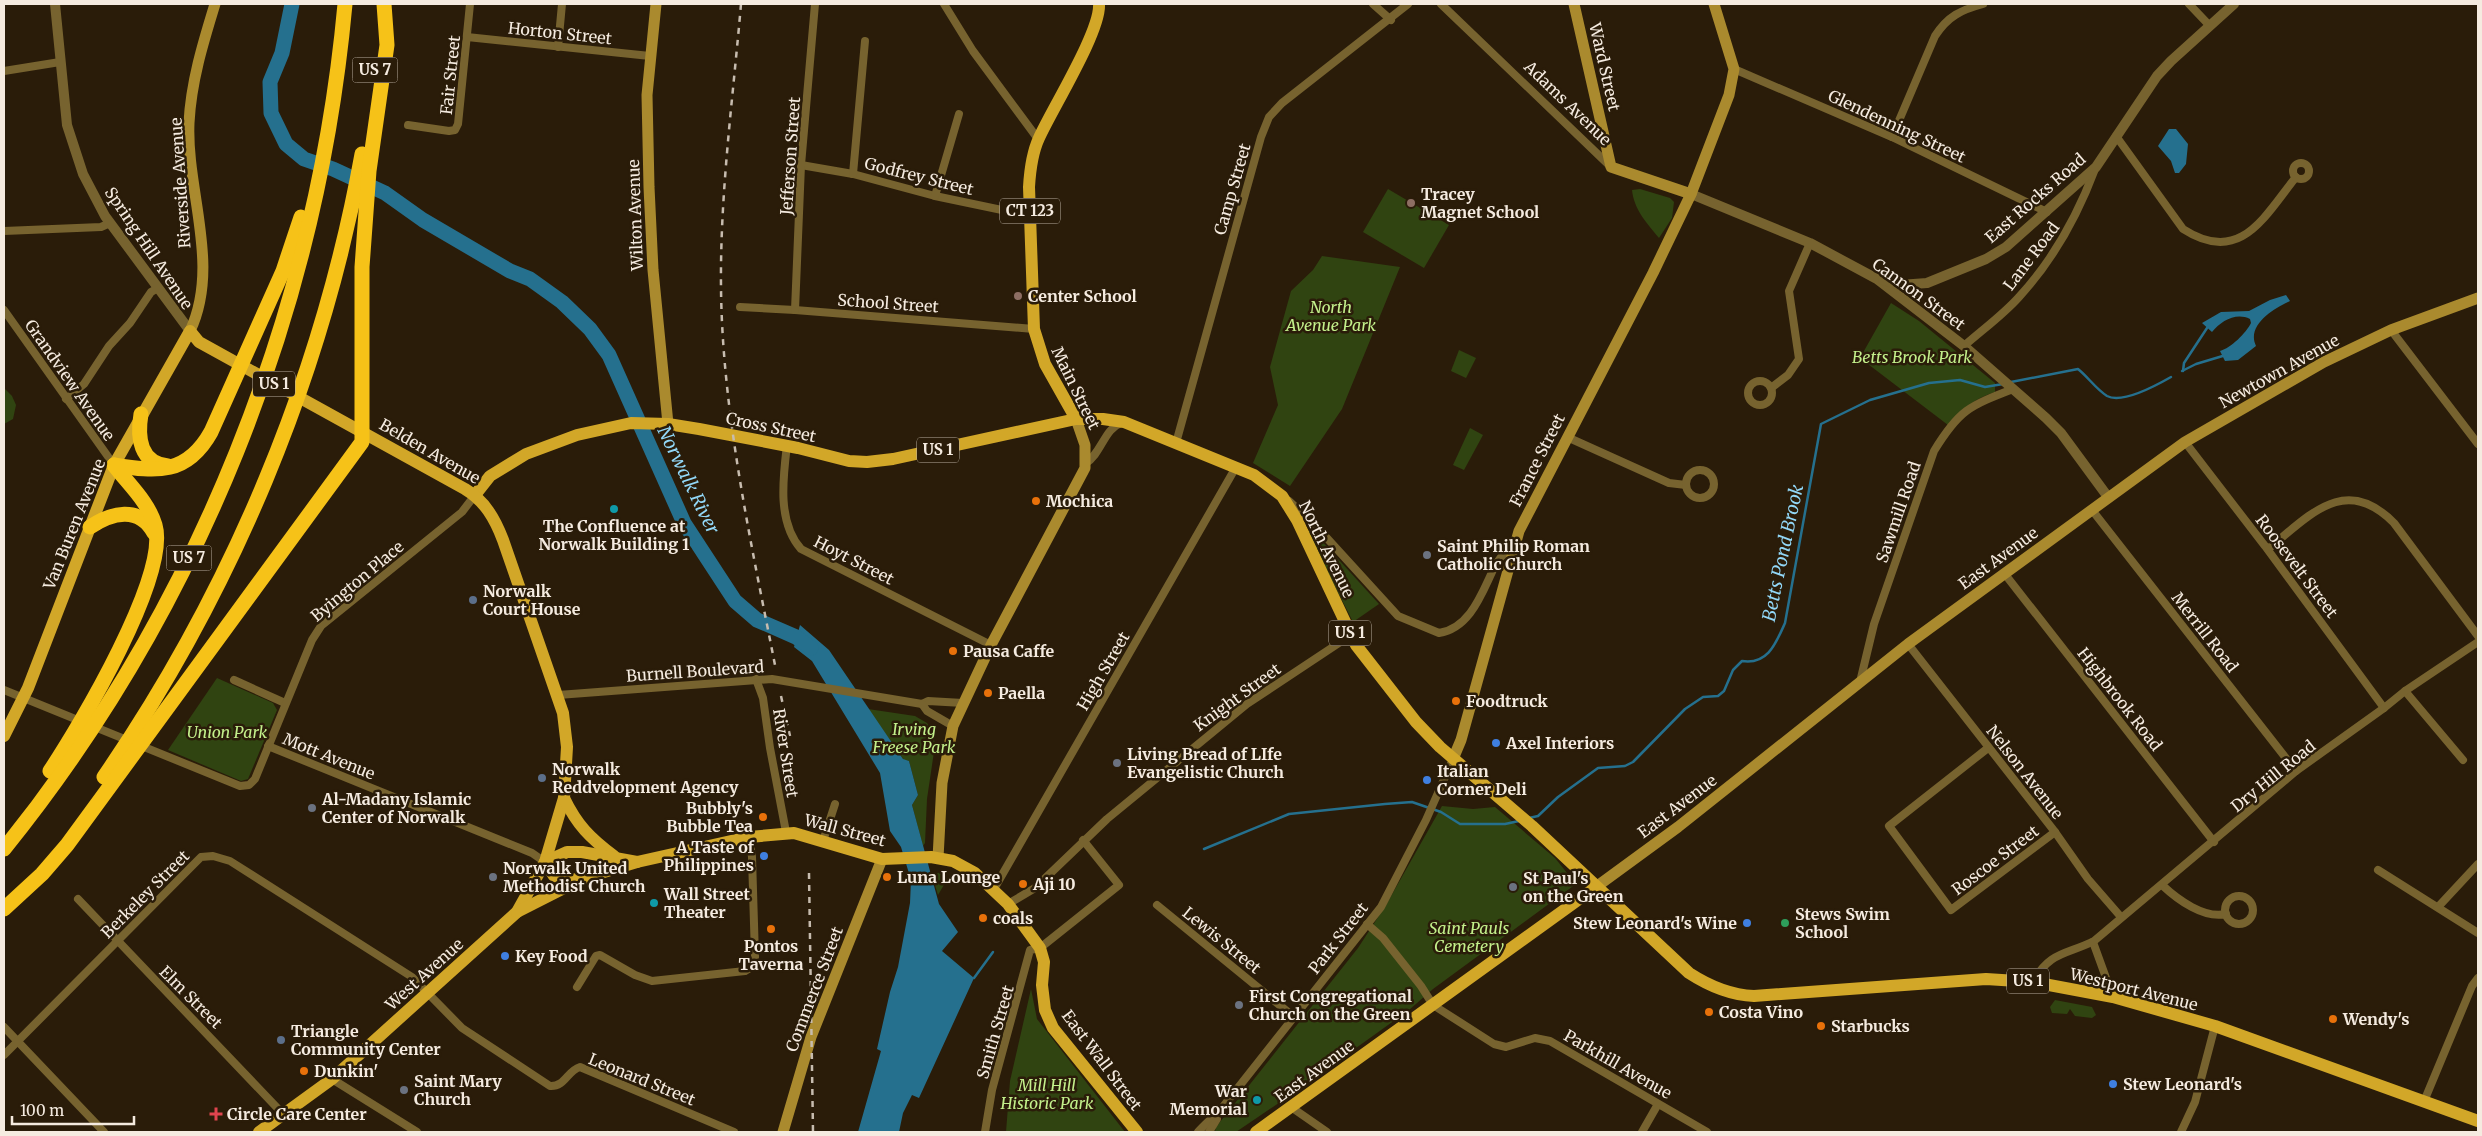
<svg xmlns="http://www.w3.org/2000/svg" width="2482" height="1136" font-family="Merriweather,serif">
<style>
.green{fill:#304411}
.water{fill:#25708e}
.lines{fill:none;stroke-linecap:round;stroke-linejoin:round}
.stream{stroke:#25708e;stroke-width:2.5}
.river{stroke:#25708e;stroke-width:15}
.minor{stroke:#77632f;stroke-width:8}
.tertiary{stroke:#77632f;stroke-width:10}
.secondary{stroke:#aa8a2e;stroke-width:11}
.primary{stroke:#d2a728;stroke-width:12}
.motorway{stroke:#f6c218;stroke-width:15}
.rail{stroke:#c7bcaf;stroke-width:2.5;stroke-dasharray:6 6;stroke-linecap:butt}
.education-dot{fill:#8d6e63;stroke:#2a1c09;stroke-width:2}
.food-dot{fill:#e8710a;stroke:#2a1c09;stroke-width:2}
.culture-dot{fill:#0f9aa8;stroke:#2a1c09;stroke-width:2}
.worship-dot{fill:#6b7280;stroke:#2a1c09;stroke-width:2}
.service-dot{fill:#5c6f8a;stroke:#2a1c09;stroke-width:2}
.shop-dot{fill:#3f7fe0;stroke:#2a1c09;stroke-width:2}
.leisure-dot{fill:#2e9e5b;stroke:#2a1c09;stroke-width:2}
.health-dot{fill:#e0444e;stroke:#2a1c09;stroke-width:2}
.labels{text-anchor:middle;stroke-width:5;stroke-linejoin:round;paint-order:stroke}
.shield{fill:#2a1c09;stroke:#b8ada0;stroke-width:1}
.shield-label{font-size:15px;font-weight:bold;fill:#f5ebe0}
.street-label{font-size:16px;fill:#f5ebe0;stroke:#2a1c09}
.poi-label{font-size:16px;font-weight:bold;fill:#f5ebe0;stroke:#2a1c09;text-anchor:start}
.park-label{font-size:16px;font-style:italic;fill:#c3f08b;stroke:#2a1c09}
.water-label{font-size:18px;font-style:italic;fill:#92d7f7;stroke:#2a1c09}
</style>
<rect width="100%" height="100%" fill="#2a1c09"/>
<!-- green -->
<g class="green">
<polygon points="1388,189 1449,225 1424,268 1363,232"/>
<path d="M1640 189 1670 198 1674 202 1672 218 1659 238C1647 223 1634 210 1632 190Z"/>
<polygon points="1322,256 1400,267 1342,409 1290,486 1253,463 1278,405 1270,367 1291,291 1313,270"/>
<path d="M1891 303 1919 321 1995 383V392C1976 398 1960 410 1948 425L1860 358Z"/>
<polygon points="1459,350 1476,358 1466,378 1451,371"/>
<polygon points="4,388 12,396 16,405 13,419 4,424"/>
<polygon points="1470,428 1483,435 1464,470 1453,465"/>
<polygon points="1309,527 1379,604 1353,622 1309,535"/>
<polygon points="217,678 273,703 277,710 248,779 241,781 168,750"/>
<polygon points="868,709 915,716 927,723 933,732 935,745 927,799 925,843 923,846 912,805 918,795 909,761 904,760"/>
<polygon points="1442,806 1473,809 1495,807 1555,858 1576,884 1433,989 1409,1010 1289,1096 1236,1132 1215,1132 1216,1127 1358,948 1386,905"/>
<polygon points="941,872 948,878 938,895 932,875"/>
<polygon points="1031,989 1037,1019 1125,1132 1006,1132 1010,1081"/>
<polygon points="2055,1000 2092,1007 2096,1015 2092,1018 2075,1016 2070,1009 2067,1014 2052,1013 2050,1007"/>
</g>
<!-- water -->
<g class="water">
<polygon points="2169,129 2176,129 2188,144 2186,164 2179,173 2175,173 2171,161 2158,146"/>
<path d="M2286 295 2290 301C2274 308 2246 325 2256 346L2238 360 2225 361 2220 351C2231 348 2246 333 2251 323L2250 319C2236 312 2221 321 2212 332L2202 323 2221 312 2249 311 2270 300Z"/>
<polygon points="800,625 829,650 903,759 909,761 918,795 912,805 939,904 958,932 942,951 974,978 919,1098 912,1095 903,1113 899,1132 858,1132 881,1051 877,1049 890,992 898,967 910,903 911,880 901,847 890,831 880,773 812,661 794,647"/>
</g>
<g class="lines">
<!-- stream -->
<g class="stream">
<polyline points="2182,371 2196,364 2226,355"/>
<polyline points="2183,371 2184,363 2209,325"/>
<path d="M2011 382 2078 369C2088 377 2096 389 2107 396 2122 404 2157 385 2171 377"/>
<path d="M1529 818 1538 816 1558 797 1598 768 1625 766 1633 762 1685 709 1703 697 1718 696 1724 691 1733 670 1742 661C1768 665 1776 643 1785 623L1821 424 1870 400 1929 383 1960 380 1985 387 2003 384"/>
<polyline points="1204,849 1289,814 1385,804 1412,802 1441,812 1460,824 1505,824 1519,821"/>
<polyline points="974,978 993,952"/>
</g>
<!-- river -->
<polyline class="river" points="292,4 282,53 270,82 271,113 286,144 304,159 333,169 385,193 423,220 510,271 530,279 562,302 590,329 609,355 684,523 735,601 757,620 796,637 811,648"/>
<!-- minor -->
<g class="minor">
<polyline points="944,4 973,51 1038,139"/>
<polyline points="1373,4 1391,20"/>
<polyline points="1441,4 1609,165"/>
<polyline points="2189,4 2209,25"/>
<polyline points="467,37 650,56"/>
<polyline points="558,47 562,4"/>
<polyline points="1734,69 1892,137 2047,212"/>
<polyline points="4,71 60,62"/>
<polyline points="408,125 449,131 455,130 458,124 470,4"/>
<path d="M2116 136 2183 229C2240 266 2264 217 2296 177"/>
<path d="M1892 137 1935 36C1948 16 1961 10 1983 4"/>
<circle cx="2301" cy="171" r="8"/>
<polyline points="801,165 853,174 935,196 1031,216"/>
<polyline points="853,174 865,41"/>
<polyline points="935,196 959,114"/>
<polyline points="4,231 101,227 110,223"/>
<polyline points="740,307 795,310 1034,329"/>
<polyline points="4,310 114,465"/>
<polyline points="795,310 801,165 815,4"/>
<polyline points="2391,330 2478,444"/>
<path d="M1964 346C1982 330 2003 315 2019 297 2054 259 2077 217 2095 169"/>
<circle cx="1760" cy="393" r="12"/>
<polyline points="1771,388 1788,375 1799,359 1789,291 1810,243"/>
<polyline points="66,399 84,384 109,346 130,323 151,292 158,288"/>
<polyline points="1567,437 1669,483 1686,485"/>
<polyline points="2185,442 2265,546 2384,708"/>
<polyline points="1176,443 1261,137 1269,117 1282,103 1408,4"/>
<path d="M787 445C783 478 777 522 801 549L991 645"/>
<path d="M1085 464C1102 453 1104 429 1121 423"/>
<circle cx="1700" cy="484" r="14"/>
<path d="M1289 501 1315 525 1398 616 1439 633C1472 628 1483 589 1496 564L1501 557 1514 548"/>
<polyline points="2092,510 2296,771"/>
<path d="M2268 549C2309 516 2345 473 2394 523L2478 636"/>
<polyline points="2004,573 2214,842"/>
<polyline points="1908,644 2055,832 2088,879 2121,917"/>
<polyline points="756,679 763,698 770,748 786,832"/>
<polyline points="234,680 285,703"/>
<path d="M1860 682 1874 624 1934 451C1959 410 1969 406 2013 389"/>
<polyline points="4,690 240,786 249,785 255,779 312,640 321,626 462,512 475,495"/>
<polyline points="2405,691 2463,760"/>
<polyline points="558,695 772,679 922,704 928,701 963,703"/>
<polyline points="922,704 927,711 953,726"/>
<polyline points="268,746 532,853 545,862"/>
<polyline points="1988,748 1889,826 1951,910 2055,832"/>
<polyline points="823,841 835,804"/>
<polyline points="2378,870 2478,933"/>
<path d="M2162 885C2178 900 2204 919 2226 914"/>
<polyline points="994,889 1236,467"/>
<circle cx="2239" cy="910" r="14"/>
<polyline points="78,899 284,1115"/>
<polyline points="1008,904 1035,888 1107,819 1247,704 1351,635"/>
<polyline points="1157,905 1293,1016"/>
<polyline points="2438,907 2478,864"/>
<polyline points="1367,924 1383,938 1421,986 1433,1005 1494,1044 1506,1047 1535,1038 1550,1041 1707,1132"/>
<polyline points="2093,942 2113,997"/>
<path d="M2033 982C2050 951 2066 955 2094 941L2296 771 2384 708 2405 691 2478 642"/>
<polyline points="577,987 596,956 600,955 635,975 652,981 745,971 753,966 755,957 752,857 749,837"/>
<polyline points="4,1027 104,1132"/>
<path d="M4 1055 201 857 213 856 230 861 412 977 462 1028 550 1086C565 1087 567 1071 580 1067L734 1132"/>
<polyline points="332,1079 417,1132"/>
<polyline points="2425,1099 2472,986 2478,978"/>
<polyline points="1291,1107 1327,1132"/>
<polyline points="985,1132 992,1090 1030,950 1040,948 1119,885 1083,840"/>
<path d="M1198 1132C1206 1123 1214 1117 1222 1108L1381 907 1426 820 1453 759"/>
<polyline points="1209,1132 1217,1119 1216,1115"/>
<polyline points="1642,1132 1658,1104"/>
<polyline points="2181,1132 2195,1102 2215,1026"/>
</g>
<!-- tertiary -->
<g class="tertiary">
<polyline points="55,4 67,125 83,174 105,216 190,331"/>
<polyline points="1691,194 1810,243 1877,279 1964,346 2046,418 2061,433 2108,497"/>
<polyline points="1883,280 1900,285 1927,283 1986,259 2006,247 2096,167 2157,76 2171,61 2234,4"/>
</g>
<!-- secondary -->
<g class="secondary">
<polyline points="656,4 647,95 649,187 653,270 668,424"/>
<polyline points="1574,4 1611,167 1691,194"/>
<path d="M190 331C221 265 186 191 189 123 191 82 203 43 215 4"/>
<polyline points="1453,759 1461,740 1519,531 1653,273 1691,194 1729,95 1734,69 1714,4"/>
<polyline points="938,858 942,783 953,726 991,645 1085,468 1085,445 1076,419"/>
<polyline points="1596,887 1678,827 1908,644 2185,442 2324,362 2391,330 2478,298"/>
<polyline points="783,1132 811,1037 882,859"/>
</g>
<!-- primary -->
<g class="primary">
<path d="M1076 419 1045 364 1034 329 1029 187C1030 170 1032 153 1039 138 1052 109 1101 31 1099 4"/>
<path d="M475 495 490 476 526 454 577 435 631 423 668 424 699 429 798 448 849 461 867 462 893 459 1076 419H1103L1124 422 1254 475 1282 496 1297 520 1356 645 1416 722 1440 747 1532 826 1689 973C1709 986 1729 995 1754 996L1986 979 2033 982 2113 997 2215 1026 2478 1121"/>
<path d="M4 736 28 688 114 465 190 331 199 342 465 489C485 501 495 519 503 540L563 713 567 747 564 798 545 862 517 912 332 1079 259 1132"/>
<path d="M564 798C577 825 590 838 614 856"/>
<polyline points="545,862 567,852 582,852 637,862"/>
<polyline points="545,862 554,876 568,880 578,879"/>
<polyline points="517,912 584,878 637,862 749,837 794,833 882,859 931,857 953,861 975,873 1008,904 1040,948 1044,962 1042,985 1045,1010 1053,1028 1137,1132"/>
<polyline points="1256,1132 1596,887"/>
</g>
<!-- motorway -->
<g class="motorway">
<path d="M141 414C137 438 140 463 168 466"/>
<path d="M114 465C157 472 187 475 211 432L283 271 301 217"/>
<path d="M90 527C111 513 139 505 154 533"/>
<path d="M50 771C80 726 170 575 155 525 148 501 128 484 114 465"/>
<path d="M104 777C232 591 322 376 362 154"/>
<path d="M4 849C198 609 317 311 345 4"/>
<polyline points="4,909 42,874 67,845 362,442 362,267 369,171 387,45 384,4"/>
</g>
<!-- rail -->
<g class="rail">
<path d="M741 4C733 98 720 193 721 287 722 411 751 543 775 665"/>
<polyline points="781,696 790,736"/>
<polyline points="809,873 813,1132"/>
</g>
</g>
<!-- markers -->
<g class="education-dot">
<circle cx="1411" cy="203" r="5"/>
<circle cx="1018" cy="296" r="5"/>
</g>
<g class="food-dot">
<circle cx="1036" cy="501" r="5"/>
<circle cx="953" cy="651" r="5"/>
<circle cx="988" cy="693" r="5"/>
<circle cx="1456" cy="701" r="5"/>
<circle cx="763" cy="817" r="5"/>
<circle cx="887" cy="877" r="5"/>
<circle cx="1023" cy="884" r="5"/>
<circle cx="983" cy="918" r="5"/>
<circle cx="771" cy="929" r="5"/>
<circle cx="1709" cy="1012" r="5"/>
<circle cx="2333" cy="1019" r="5"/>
<circle cx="1821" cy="1026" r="5"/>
<circle cx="304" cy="1071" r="5"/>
</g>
<g class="culture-dot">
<circle cx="614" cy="509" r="5"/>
<circle cx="654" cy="903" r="5"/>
<circle cx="1257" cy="1100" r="5"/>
</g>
<g class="worship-dot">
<circle cx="1427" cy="555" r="5"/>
<circle cx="1117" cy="763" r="5"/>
<circle cx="312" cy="808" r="5"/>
<circle cx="493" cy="877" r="5"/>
<circle cx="1513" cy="887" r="5"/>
<circle cx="1239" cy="1005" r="5"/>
<circle cx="404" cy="1090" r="5"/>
</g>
<g class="service-dot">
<circle cx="473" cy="600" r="5"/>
<circle cx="542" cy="778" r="5"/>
<circle cx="281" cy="1040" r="5"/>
</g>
<g class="shop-dot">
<circle cx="1496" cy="743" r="5"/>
<circle cx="1427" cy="780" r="5"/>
<circle cx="764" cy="856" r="5"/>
<circle cx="1747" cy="923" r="5"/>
<circle cx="505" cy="956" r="5"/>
<circle cx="2113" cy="1084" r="5"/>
</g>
<circle class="leisure-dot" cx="1785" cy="923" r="5"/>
<path class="health-dot" d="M213.5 1106.5h5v5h5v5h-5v5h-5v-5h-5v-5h5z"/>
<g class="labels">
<!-- shield labels -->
<g class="shield">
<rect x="352.5" y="57.5" width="45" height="25" rx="4"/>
<rect x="1000" y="198.5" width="60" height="25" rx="4"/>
<rect x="253" y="371.5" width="42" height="25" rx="4"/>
<rect x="917" y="437.5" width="42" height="25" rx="4"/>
<rect x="166.5" y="545.5" width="45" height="25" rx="4"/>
<rect x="1329" y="620.5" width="42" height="25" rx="4"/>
<rect x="2007" y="968.5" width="42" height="25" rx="4"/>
</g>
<g class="shield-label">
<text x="375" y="75">US 7</text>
<text x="1030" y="216">CT 123</text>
<text x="274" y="389">US 1</text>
<text x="938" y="455">US 1</text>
<text x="189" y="563">US 7</text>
<text x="1350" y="638">US 1</text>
<text x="2028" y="986">US 1</text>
</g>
<!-- street labels -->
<g class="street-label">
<text transform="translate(560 33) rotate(6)" y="6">Horton Street</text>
<text transform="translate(1605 67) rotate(77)" y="6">Ward Street</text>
<text transform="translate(450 75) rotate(-84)" y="6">Fair Street</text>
<text transform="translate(1568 103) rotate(44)" y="6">Adams Avenue</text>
<text transform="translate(1897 126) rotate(25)" y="6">Glendenning Street</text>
<text transform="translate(790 156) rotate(-86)" y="6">Jefferson Street</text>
<text transform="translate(919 176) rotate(14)" y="6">Godfrey Street</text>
<text transform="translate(180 183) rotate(-94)" y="6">Riverside Avenue</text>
<text transform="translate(1232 189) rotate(-74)" y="6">Camp Street</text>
<text transform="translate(2035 198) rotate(-41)" y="6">East Rocks Road</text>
<text transform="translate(635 215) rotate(-92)" y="6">Wilton Avenue</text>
<text transform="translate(149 248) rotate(56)" y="6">Spring Hill Avenue</text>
<text transform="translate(2031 256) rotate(-53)" y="6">Lane Road</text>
<text transform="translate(1919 294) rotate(36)" y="6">Cannon Street</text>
<text transform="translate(888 303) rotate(4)" y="6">School Street</text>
<text transform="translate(2279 371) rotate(-29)" y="6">Newtown Avenue</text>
<text transform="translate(70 380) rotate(55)" y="6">Grandview Avenue</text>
<text transform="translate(1076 388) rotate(64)" y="6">Main Street</text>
<text transform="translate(771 427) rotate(12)" y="6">Cross Street</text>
<text transform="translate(430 451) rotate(30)" y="6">Belden Avenue</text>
<text transform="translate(1537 460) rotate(-63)" y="6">France Street</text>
<text transform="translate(1898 512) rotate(-71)" y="6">Sawmill Road</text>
<text transform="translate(74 524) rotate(-68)" y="6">Van Buren Avenue</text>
<text transform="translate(1327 549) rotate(64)" y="6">North Avenue</text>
<text transform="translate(1998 558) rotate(-36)" y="6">East Avenue</text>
<text transform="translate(854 560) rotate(27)" y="6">Hoyt Street</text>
<text transform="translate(2297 566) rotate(53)" y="6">Roosevelt Street</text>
<text transform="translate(357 581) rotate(-40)" y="6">Byington Place</text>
<text transform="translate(2205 632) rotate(52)" y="6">Merrill Road</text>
<text transform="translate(695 671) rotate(-4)" y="6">Burnell Boulevard</text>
<text transform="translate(1103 671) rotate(-60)" y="6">High Street</text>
<text transform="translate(1237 697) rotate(-36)" y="6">Knight Street</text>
<text transform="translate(2120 699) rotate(52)" y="6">Highbrook Road</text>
<text transform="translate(786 753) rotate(81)" y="6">River Street</text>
<text transform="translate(329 756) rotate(22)" y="6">Mott Avenue</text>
<text transform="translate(2025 772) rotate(52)" y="6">Nelson Avenue</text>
<text transform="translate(2273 776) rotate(-39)" y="6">Dry Hill Road</text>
<text transform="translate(1677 806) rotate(-37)" y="6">East Avenue</text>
<text transform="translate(845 830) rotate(15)" y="6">Wall Street</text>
<text transform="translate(1995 860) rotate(-37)" y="6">Roscoe Street</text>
<text transform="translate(145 894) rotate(-45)" y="6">Berkeley Street</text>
<text transform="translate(1338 938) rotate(-52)" y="6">Park Street</text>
<text transform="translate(1222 940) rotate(39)" y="6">Lewis Street</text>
<text transform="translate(424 974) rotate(-42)" y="6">West Avenue</text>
<text transform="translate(814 989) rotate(-69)" y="6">Commerce Street</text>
<text transform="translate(2134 989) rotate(14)" y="6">Westport Avenue</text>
<text transform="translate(191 997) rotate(45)" y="6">Elm Street</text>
<text transform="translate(995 1032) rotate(-74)" y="6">Smith Street</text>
<text transform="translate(1102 1060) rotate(53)" y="6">East Wall Street</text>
<text transform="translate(1618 1064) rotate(30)" y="6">Parkhill Avenue</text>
<text transform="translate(1314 1071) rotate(-36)" y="6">East Avenue</text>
<text transform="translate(642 1079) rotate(22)" y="6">Leonard Street</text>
</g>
<!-- poi labels -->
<g class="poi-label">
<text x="1421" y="200">Tracey<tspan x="1421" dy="18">Magnet School</tspan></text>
<text x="1028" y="302">Center School</text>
<text x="1046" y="507">Mochica</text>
<text x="614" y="532" text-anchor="middle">The Confluence at<tspan x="614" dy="18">Norwalk Building 1</tspan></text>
<text x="1437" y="552">Saint Philip Roman<tspan x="1437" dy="18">Catholic Church</tspan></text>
<text x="483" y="597">Norwalk<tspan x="483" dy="18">Court House</tspan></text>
<text x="963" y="657">Pausa Caffe</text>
<text x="998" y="699">Paella</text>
<text x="1466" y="707">Foodtruck</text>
<text x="1506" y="749">Axel Interiors</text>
<text x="1127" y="760">Living Bread of LIfe<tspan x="1127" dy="18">Evangelistic Church</tspan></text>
<text x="552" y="775">Norwalk<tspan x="552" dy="18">Reddvelopment Agency</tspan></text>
<text x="1437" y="777">Italian<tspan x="1437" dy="18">Corner Deli</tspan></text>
<text x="322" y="805">Al-Madany Islamic<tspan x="322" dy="18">Center of Norwalk</tspan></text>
<text x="753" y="814" text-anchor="end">Bubbly's<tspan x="753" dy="18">Bubble Tea</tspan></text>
<text x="754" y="853" text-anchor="end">A Taste of<tspan x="754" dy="18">Philippines</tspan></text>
<text x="503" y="874">Norwalk United<tspan x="503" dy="18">Methodist Church</tspan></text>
<text x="897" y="883">Luna Lounge</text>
<text x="1523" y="884">St Paul's<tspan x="1523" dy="18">on the Green</tspan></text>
<text x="1033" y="890">Aji 10</text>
<text x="664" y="900">Wall Street<tspan x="664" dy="18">Theater</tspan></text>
<text x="1795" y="920">Stews Swim<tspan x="1795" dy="18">School</tspan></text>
<text x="993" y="924">coals</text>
<text x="1737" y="929" text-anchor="end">Stew Leonard's Wine</text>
<text x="771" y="952" text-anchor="middle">Pontos<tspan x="771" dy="18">Taverna</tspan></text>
<text x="515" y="962">Key Food</text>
<text x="1249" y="1002">First Congregational<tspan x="1249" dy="18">Church on the Green</tspan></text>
<text x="1719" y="1018">Costa Vino</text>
<text x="2343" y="1025">Wendy's</text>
<text x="1831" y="1032">Starbucks</text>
<text x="291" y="1037">Triangle<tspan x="291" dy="18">Community Center</tspan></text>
<text x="314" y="1077">Dunkin'</text>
<text x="414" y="1087">Saint Mary<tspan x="414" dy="18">Church</tspan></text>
<text x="2123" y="1090">Stew Leonard's</text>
<text x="1247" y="1097" text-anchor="end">War<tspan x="1247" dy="18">Memorial</tspan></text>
<text x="227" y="1120">Circle Care Center</text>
</g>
<!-- park labels -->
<g class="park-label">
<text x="1331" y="313">North<tspan x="1331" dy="18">Avenue Park</tspan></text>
<text x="1912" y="363">Betts Brook Park</text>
<text x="914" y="735">Irving<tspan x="914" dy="18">Freese Park</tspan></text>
<text x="227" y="738">Union Park</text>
<text x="1469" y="934">Saint Pauls<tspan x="1469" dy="18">Cemetery</tspan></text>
<text x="1047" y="1091">Mill Hill<tspan x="1047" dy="18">Historic Park</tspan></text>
</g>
<!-- water labels -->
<g class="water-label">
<text transform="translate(688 480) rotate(64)" y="6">Norwalk River</text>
<text transform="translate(1783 553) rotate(-78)" y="6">Betts Pond Brook</text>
</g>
</g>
<!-- border -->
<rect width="2482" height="1136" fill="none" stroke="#f5ebe0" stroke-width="10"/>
<!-- scale -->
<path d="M12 1116v8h122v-8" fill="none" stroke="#f5ebe0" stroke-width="2.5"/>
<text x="20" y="1116" font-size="15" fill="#f5ebe0" stroke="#2a1c09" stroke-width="4" paint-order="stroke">100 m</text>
</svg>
